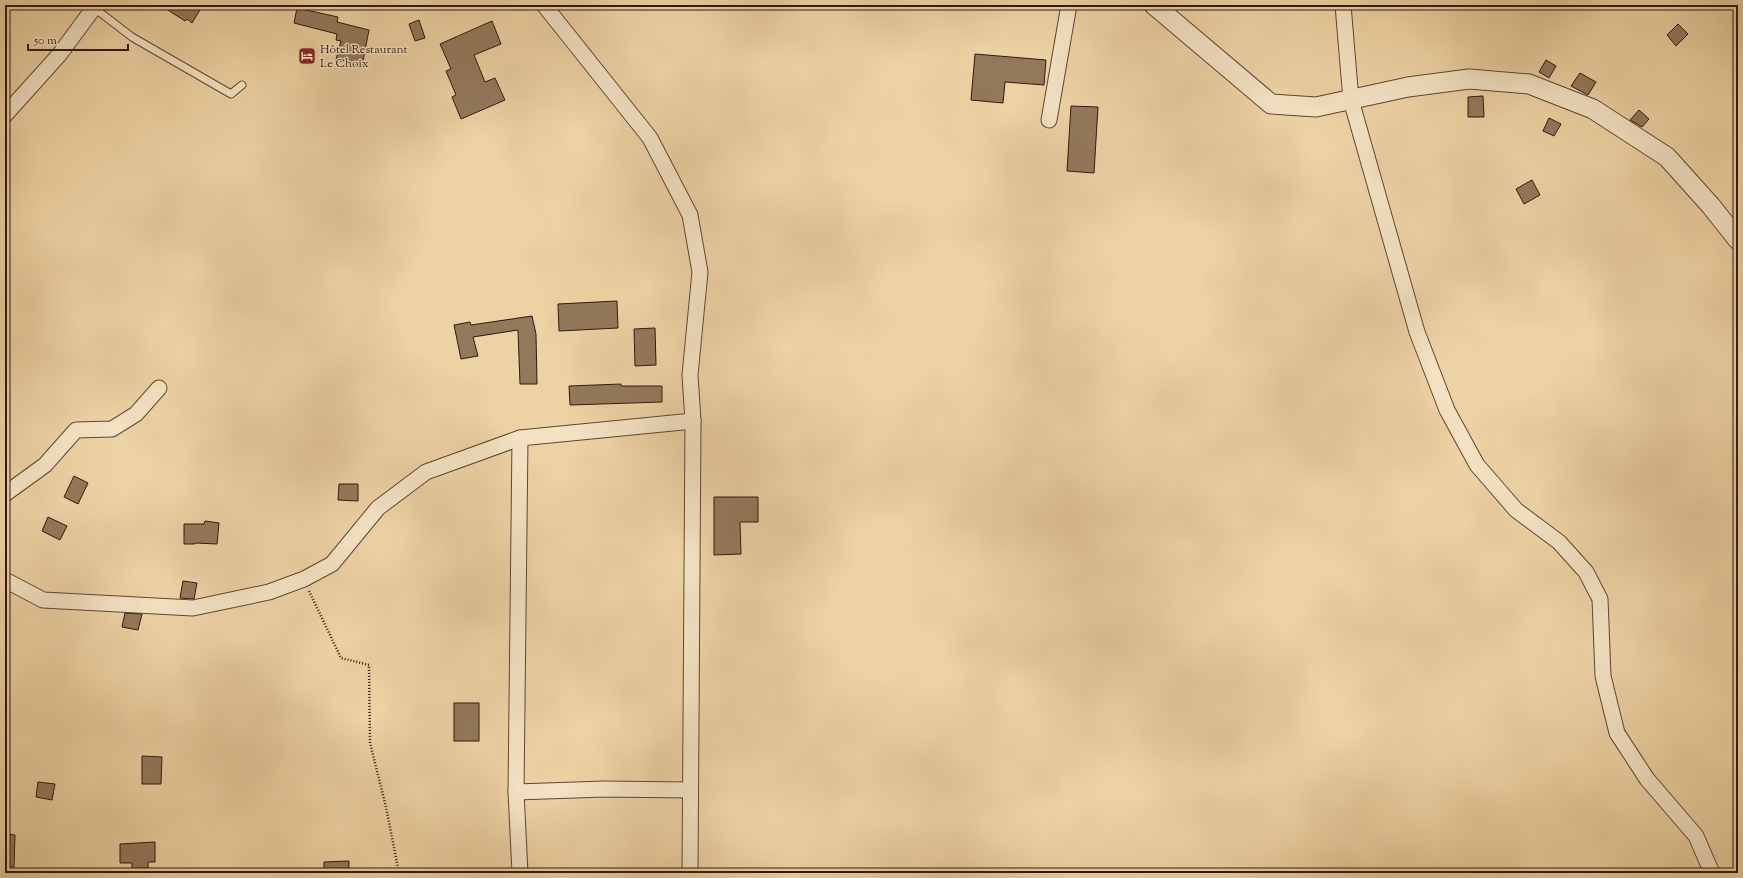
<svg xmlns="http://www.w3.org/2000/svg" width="1743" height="878" font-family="'Sorts Mill Goudy',serif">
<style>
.building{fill:#93795c;stroke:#31180f}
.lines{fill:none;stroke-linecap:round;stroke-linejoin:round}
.service-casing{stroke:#604634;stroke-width:9}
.minor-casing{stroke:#604634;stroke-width:17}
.tertiary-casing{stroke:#604634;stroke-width:21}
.path{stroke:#31180f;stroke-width:2.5;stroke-dasharray:1 2;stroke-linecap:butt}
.service{stroke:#f3e2c3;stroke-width:7}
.minor{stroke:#f3e2c3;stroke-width:15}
.tertiary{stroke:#f3e2c3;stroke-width:19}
.labels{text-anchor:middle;stroke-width:3;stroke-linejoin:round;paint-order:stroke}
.poi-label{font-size:12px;fill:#31180f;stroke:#f3e2c3;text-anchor:start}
</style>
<rect width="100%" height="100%" fill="#edd2a3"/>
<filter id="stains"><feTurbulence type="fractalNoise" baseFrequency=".005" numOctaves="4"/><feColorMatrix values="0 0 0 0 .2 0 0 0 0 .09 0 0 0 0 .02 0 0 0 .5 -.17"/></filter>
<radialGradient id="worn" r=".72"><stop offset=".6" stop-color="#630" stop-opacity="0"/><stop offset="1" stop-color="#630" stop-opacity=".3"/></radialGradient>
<!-- building -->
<g class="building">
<polygon points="160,5 203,5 192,23 187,19 185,21"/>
<polygon points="297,8 338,17 337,22 369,30 362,66 336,60 341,41 336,40 337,34 294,23"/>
<polygon points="419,20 425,38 415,41 409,24"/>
<polygon points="492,21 501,44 474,55 485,82 495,78 505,100 461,119 452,97 456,95 446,71 451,69 440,44"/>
<polygon points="1678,24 1688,34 1676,46 1667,35"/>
<polygon points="975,54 1046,60 1044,85 1005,82 1003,103 971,100"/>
<polygon points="1546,60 1556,66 1549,78 1539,72"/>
<polygon points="1580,73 1596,82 1588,95 1571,86"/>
<polygon points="1483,96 1484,117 1468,117 1468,97"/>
<polygon points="1071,106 1098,107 1094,173 1067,171"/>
<polygon points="1639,110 1649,119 1642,127 1630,120"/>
<polygon points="1549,118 1561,124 1554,136 1543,131"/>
<polygon points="1532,180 1540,195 1524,204 1516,189"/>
<polygon points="617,301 618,328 559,331 558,304"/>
<polygon points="532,316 536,334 537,384 520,384 518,330 473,337 478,356 461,359 454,325 470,322 471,325"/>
<polygon points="655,328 656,365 635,366 634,329"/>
<polygon points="621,384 621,386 662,386 662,402 570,405 569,386"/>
<polygon points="74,476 88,483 78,504 64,497"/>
<polygon points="339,484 358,484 358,501 338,500"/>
<polygon points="714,497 758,497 758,522 740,522 741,554 714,555"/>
<polygon points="48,517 67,526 60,540 42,531"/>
<polygon points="205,521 219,523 217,544 195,543 195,544 184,544 184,524 204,524"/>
<polygon points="183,581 197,583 194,599 180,598"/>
<polygon points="125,613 142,614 138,630 122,627"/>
<rect x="454" y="703" width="25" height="38"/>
<polygon points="142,756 162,757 161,784 142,784"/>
<polygon points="38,782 55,784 52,800 36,797"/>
<polygon points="5,834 15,835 14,867 5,867"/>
<polygon points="155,842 155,862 148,862 148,868 132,869 132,863 120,863 120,844"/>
<polygon points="349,861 349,873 324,873 324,862"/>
</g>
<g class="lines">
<defs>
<polyline id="service" points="93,7 132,37 231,94 242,85"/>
<g id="minor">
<polyline points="544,5 650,138 690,215 700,272 690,375 693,421 690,873"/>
<polyline points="1343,5 1351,100 1417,332 1447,410 1477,465 1516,510 1559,542 1586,572 1600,599 1603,676 1617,733 1647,779 1696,836 1712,873"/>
<polyline points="5,115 59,55 96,5"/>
<polyline points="1049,120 1069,5"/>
<polyline points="5,494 45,465 76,430 112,429 136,414 159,388"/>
<polyline points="5,580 43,600 193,608 269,592 304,579 332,564 378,508 426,472 520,438"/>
<polyline points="516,792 605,789 690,790"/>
<polyline points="520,873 516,792 520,438 693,421"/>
</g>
<polyline id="tertiary" points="1154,5 1271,104 1316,107 1408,87 1469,79 1529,84 1593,109 1667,157 1711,206 1738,240"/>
</defs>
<!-- service casing -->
<use href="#service" class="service-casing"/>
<!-- minor casing -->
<use href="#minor" class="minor-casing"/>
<!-- tertiary casing -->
<use href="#tertiary" class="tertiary-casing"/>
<!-- path -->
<polyline class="path" points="309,591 341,658 369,665 370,743 386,807 399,873"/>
<!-- service -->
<use href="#service" class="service"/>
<!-- minor -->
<use href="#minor" class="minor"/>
<!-- tertiary -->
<use href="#tertiary" class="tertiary"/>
</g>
<!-- icons -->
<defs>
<symbol id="hotel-square" viewBox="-11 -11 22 22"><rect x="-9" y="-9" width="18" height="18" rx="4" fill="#8f2418" stroke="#f3e2c3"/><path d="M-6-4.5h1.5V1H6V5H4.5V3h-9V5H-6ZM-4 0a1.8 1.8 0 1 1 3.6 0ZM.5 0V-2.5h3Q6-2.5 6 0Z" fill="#fff"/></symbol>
</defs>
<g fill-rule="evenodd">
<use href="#hotel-square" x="297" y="46" width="20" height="20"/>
</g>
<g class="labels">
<!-- poi labels -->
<g class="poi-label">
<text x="320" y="53">Hôtel Restaurant<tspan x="320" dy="14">Le Choix</tspan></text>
</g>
</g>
<!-- margin -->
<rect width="1743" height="878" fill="none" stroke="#edd2a3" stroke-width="20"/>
<rect x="6" y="6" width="1731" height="866" fill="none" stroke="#31180f" stroke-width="2"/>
<rect x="10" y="10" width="1723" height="858" fill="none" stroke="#31180f"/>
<!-- scale -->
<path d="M28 44v6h100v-6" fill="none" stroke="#31180f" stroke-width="2"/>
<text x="34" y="44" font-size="12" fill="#31180f" stroke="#f3e2c3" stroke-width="3" paint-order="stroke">50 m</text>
<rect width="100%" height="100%" filter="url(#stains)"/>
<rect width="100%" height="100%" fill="url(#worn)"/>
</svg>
